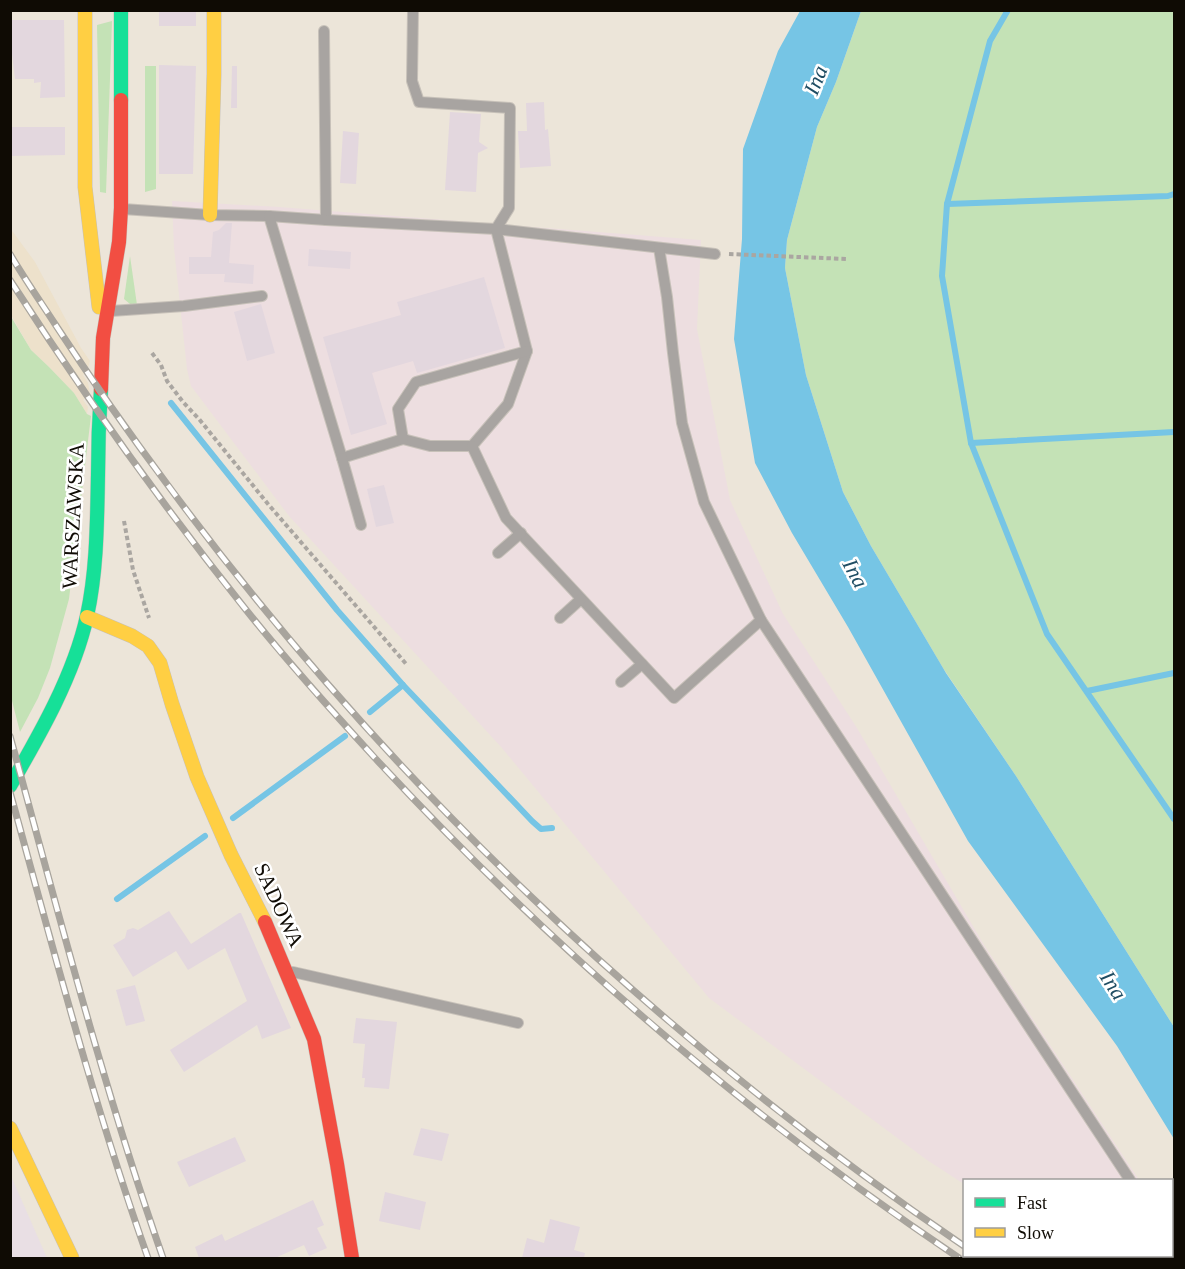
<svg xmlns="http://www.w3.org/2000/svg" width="1185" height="1269" font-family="Georgia,serif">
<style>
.commercial{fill:#e9dfe4}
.industrial{fill:#eddee0}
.built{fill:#ede1cb}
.green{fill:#c4e2b6}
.water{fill:#76c5e5}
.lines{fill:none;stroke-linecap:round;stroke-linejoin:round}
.stream{stroke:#76c5e5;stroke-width:6}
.building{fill:#e3d7de}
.lane-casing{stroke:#c7c1b9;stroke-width:12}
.fast-casing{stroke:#c7c1b9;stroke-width:15}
.slow-casing{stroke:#c7c1b9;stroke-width:15}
.jam-casing{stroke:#c7c1b9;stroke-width:15}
.path{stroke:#aaa6a1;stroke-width:4;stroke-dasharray:4.5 3;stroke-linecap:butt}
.lane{stroke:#a8a4a1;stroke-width:10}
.fast{stroke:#16e098;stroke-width:14}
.slow{stroke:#ffcf43;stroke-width:14}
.jam{stroke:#f24e42;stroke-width:14}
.rail-casing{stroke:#a8a49d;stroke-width:7}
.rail{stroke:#fff;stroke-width:4.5;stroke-dasharray:14;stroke-linecap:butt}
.labels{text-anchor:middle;stroke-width:5;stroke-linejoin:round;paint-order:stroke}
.street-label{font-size:21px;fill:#0f0b04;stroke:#fff}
.water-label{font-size:22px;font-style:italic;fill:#1f4d63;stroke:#fff}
</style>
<rect width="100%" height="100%" fill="#ece5d9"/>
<!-- commercial -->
<polygon class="commercial" points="10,1176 11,1176 47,1258 11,1258"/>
<!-- industrial -->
<g class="industrial">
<polygon points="172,201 279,207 701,240 697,329 730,500 783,614 857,728 984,945 1139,1180 964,1180 964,1184 927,1160 709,998 502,748 289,516 191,386 187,369 174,248"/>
<polygon points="1172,1226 1174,1230 1174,1258 1082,1258 1077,1256 1172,1256"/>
</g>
<!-- built -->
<polygon class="built" points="10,228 35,262 81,348 90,361 88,368 84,371 85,373 83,375 88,383 90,394 83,400 88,407 87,414 74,393 49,367 31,350 11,315"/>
<!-- green -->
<g class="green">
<polygon points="861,11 1174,11 1174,1027 1016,776 943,668 871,546 843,492 806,375 785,268 787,240 817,127 836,82"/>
<polygon points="112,21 106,193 100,192 97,25"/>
<polygon points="145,66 156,66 156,189 145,192"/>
<polygon points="130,256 137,305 130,304 124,299"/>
<polygon points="10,315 31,350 49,367 74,393 87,414 91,416 69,599 50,668 38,698 20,732 10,693"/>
</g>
<!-- water -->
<polygon class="water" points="800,11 861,11 836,82 817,127 787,240 785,268 806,375 843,492 871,546 946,673 1016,776 1174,1027 1174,1139 1117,1046 968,841 848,627 792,533 755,463 734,339 742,239 743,149 778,51"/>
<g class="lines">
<!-- stream -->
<g class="stream">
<polyline points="1008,10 990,41 947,204 942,276 971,443 1047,634 1174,819"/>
<polyline points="947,204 1168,196 1174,194"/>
<polyline points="171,403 337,610 403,685 532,821 541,829 552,828"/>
<polyline points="971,443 1174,432"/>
<polyline points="1087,691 1174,673"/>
<polyline points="370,712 403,685"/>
<polyline points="233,818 345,736"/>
<polyline points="117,899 205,836"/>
</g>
</g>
<!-- building -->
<g class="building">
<rect x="159" y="10" width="37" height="16"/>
<polygon points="10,20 64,20 65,97 40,98 41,82 34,83 34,79 15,79 10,37"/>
<polygon points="159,65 196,66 193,174 159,174"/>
<polygon points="232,66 237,66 237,108 231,108"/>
<polygon points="544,102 545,130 548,129 551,166 520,168 518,131 527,131 526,103"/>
<polygon points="450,112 481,114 479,142 488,148 478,153 476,192 445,190"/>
<polygon points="10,127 65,127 65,155 10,156"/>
<polygon points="343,131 359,133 356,184 340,183"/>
<polygon points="226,223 232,223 229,263 254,265 253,284 224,282 225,274 189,274 189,257 211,257 213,232 219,230"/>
<polygon points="309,249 351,252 350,269 308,266"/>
<polygon points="484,277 505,348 417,373 413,361 372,373 387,424 351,435 323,337 401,315 397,302"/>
<polygon points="261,304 275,353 247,361 234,312"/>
<polygon points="384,485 394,523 376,527 367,489"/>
<polygon points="169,911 191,944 239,913 241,913 291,1028 262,1039 257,1025 184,1072 170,1050 247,1001 225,948 188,970 176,951 133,977 113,945 125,938 127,930 133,928 138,930"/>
<polygon points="135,985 145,1021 126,1026 116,990"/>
<polygon points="356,1018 397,1022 389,1089 364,1087 365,1078 362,1078 365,1044 353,1043"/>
<polygon points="421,1128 449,1134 442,1161 413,1155"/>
<polygon points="235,1137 246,1161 189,1187 177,1162"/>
<polygon points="385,1192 426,1202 420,1230 379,1221"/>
<polygon points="313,1200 324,1225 317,1228 327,1248 309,1256 304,1245 275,1258 199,1258 195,1247 222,1234 225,1241"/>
<polygon points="550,1219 580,1227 574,1250 585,1253 584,1258 522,1258 527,1238 544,1243"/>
</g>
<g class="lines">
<defs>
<g id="lane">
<polyline points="324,31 326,220"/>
<polyline points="123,209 210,215 269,216 326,220 496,229 715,254"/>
<polyline points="269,216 342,458 403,439 430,446 472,446 508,404 527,351 496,229 509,208 510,108 419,102 412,81 413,10"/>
<polyline points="111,311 184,306 262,296"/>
<polyline points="403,439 398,409 416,382 527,351"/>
<polyline points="472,446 506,518 674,698 761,620 704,502 682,423 673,353 667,297 659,248"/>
<polyline points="342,458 361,525"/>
<polyline points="498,553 521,533"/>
<polyline points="560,618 581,599"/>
<polyline points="761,620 1130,1180"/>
<polyline points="621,682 642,664"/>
<polyline points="293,972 518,1023"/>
<polyline points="1172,1244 1174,1248"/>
</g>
<g id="fast">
<polyline points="121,10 121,100"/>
<path d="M10 786C40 734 74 675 87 616 97 570 97 523 98 475 98 447 99 418 101 389"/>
</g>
<g id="slow">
<polyline points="85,10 85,187 99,307"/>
<polyline points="210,215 214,74 214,10"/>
<polyline points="87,617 132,636 148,646 160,663 172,704 197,777 231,855 265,922"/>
<polyline points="10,1128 72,1258"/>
</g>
<g id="jam">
<polyline points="101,389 103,338 119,242 121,208 121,100"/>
<polyline points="265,922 314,1039 337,1164 352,1258"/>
</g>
</defs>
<!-- lane casing -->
<use href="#lane" class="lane-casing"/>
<!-- fast casing -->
<use href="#fast" class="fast-casing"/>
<!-- slow casing -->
<use href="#slow" class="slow-casing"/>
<!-- jam casing -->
<use href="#jam" class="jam-casing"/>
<!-- path -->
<g class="path">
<polyline points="729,254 846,259"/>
<polyline points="152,353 161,365 167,381 183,402 199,419 268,504 407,665"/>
<polyline points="124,521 133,570 149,618"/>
</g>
<!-- lane -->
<use href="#lane" class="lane"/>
<!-- fast -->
<use href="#fast" class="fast"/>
<!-- slow -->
<use href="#slow" class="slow"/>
<!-- jam -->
<use href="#jam" class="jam"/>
<defs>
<g id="rail">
<path d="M10 254C24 278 40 301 55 324 91 379 128 432 167 484 387 782 659 1039 964 1246"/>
<path d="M10 280C84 395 162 505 247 611 287 661 330 709 374 757 549 946 746 1115 959 1258"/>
<path d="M10 736C58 911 103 1087 163 1258"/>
<path d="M10 792C53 948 94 1106 148 1258"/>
<polyline points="978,1256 983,1258"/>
</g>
</defs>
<!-- rail casing -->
<use href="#rail" class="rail-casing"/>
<!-- rail -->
<use href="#rail" class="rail"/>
</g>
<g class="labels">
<!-- street labels -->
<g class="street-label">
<text transform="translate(73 516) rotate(-87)" y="7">WARSZAWSKA</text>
<text transform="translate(279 905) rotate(65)" y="7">SADOWA</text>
</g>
<!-- water labels -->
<g class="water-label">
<text transform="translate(815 80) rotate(-68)" y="8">Ina</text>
<text transform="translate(856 573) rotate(62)" y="8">Ina</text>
<text transform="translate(1114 985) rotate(57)" y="8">Ina</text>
</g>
</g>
<!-- border -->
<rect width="1185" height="1269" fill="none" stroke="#0f0b04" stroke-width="24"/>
<!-- legend -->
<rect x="963" y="1179" width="210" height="78" fill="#ffffff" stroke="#9f9d9b" stroke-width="1.5"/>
<rect x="975" y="1198" width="30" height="9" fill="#16e098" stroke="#9f9d9b" stroke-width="1.5"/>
<text x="1017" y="1209" font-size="18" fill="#0f0b04">Fast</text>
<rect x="975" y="1228" width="30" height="9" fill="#ffcf43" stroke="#9f9d9b" stroke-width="1.5"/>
<text x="1017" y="1239" font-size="18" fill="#0f0b04">Slow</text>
</svg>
